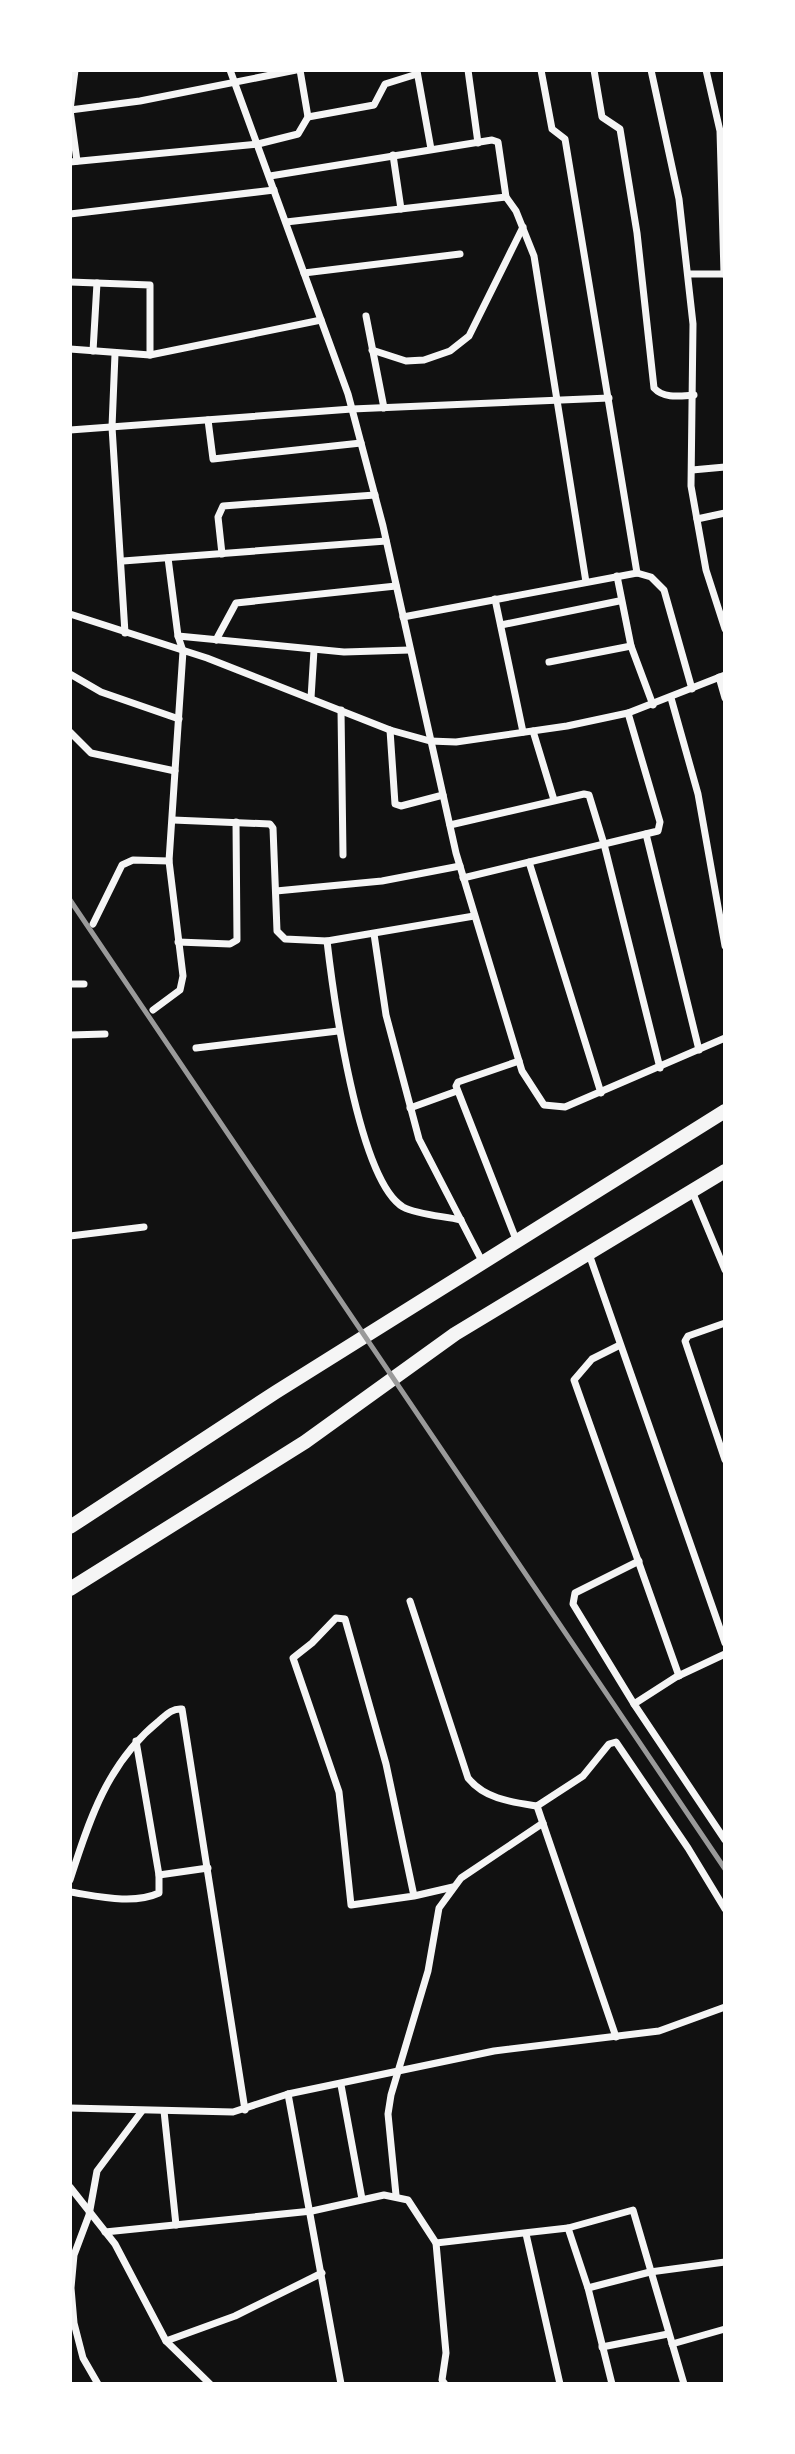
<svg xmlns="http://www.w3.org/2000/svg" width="795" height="2454" font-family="'Space Grotesk',sans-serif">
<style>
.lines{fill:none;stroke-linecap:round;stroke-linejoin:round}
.minor{stroke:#f5f5f5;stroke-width:7}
.primary{stroke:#f5f5f5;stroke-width:14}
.rail{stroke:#9a9a9a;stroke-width:5}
</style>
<rect width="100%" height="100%" fill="#111"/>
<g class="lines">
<!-- minor -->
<g class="minor">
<polyline points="75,70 70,110 77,161"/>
<polyline points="230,70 348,394 383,526 456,853 522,1071 544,1105 565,1107 725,1038"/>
<polyline points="468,70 478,143"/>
<polyline points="541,70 552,129 565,139 637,573"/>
<path d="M594 70 602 117 620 129 637 233 654 388C664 399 680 396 694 395"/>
<polyline points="651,70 679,199 693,324 691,486 706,570 725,629"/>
<polyline points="706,70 720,131 724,274"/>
<polyline points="417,71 431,149"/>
<polyline points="70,110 140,101 296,70"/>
<polyline points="308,117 374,105 385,84 417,74"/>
<polyline points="393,155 401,209"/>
<polyline points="70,162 258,144 298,134 308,117 300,70"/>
<polyline points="270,176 492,140 498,142 506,197 516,211 534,256 586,582"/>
<polyline points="70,214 274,190"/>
<polyline points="286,222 506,197"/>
<polyline points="304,273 460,254"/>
<polyline points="688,274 725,274"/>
<polyline points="70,282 150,285 150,355"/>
<polyline points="366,316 384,408"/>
<polyline points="70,349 150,355 321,320"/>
<polyline points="372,350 406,361 424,360 450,351 469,336 523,227"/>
<polyline points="93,351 97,283"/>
<polyline points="115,354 112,427 125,633"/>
<polyline points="208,420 213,459 361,443"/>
<polyline points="70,430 352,409 609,398"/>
<polyline points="692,470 725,467"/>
<polyline points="697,519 725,513"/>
<polyline points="222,554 218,517 223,506 375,495"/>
<polyline points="123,561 386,541"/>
<polyline points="617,576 631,646 653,705"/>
<polyline points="495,599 523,732"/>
<polyline points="70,614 207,658 390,730 430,741 456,742 567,726 628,713 725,675"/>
<polyline points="403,617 637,573 651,577 664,590 692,689"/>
<polyline points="501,625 619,601"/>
<polyline points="178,636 344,652 410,650"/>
<polyline points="216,640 236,603 396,586"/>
<polyline points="549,662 631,646"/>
<polyline points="70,674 101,692 179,719"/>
<polyline points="719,677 725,698"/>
<polyline points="311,698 314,650"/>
<polyline points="671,698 698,794 725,946"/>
<polyline points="341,710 343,855"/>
<polyline points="390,730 395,804 401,806 443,795"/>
<polyline points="533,731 554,800"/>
<polyline points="70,732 91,753 175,771"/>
<polyline points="173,820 270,824 273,828 277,931 285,939 327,941 474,916"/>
<polyline points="450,825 584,794 589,795 604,844 660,1068"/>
<polyline points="646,834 699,1050"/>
<polyline points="529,862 601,1093"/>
<polyline points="463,878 658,831 660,822 628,713"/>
<polyline points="276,891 382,881 460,866"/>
<polyline points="93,924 122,865 133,860 169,861"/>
<polyline points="374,934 386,1015 419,1139 483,1263"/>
<path d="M327 941C333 993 358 1180 403 1207 418 1215 444 1216 461 1220"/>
<polyline points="178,942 230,944 237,940 236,822"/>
<polyline points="70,984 84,984"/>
<polyline points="153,1010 180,990 183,976 169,861 183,651 178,636 168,558"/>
<polyline points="70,1035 105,1034"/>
<polyline points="196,1048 338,1031"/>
<polyline points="410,1108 457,1091"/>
<polyline points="692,1191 725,1270"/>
<polyline points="70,1236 144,1227"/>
<polyline points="517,1242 456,1086 458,1082 519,1061"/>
<polyline points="589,1254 725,1643"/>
<polyline points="725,1323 688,1336 685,1341 725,1460"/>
<polyline points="620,1345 592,1359 574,1380 679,1676"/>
<path d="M410 1601 468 1778C485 1799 511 1802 537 1806L583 1776 609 1744 616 1742 688 1848 725 1909"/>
<polyline points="725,1654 676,1677 634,1704 725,1840"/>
<polyline points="634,1704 573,1604 575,1593 639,1561"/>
<polyline points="537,1806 616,2037"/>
<polyline points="159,1875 208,1868"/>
<path d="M70 1880C89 1820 108 1762 159 1721 166 1715 172 1708 182 1709L245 2110"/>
<path d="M70 1892C97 1896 133 1905 159 1893V1875L136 1741"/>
<polyline points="414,1896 386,1764 345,1619 336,1618 312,1643 293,1658 339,1792 351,1905 414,1896 453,1887"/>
<polyline points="341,2085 362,2199"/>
<polyline points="288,2094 341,2384"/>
<polyline points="70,2108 233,2112 288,2094 494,2051 659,2031 725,2007"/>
<polyline points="164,2111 176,2225"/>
<polyline points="70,2187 115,2244 166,2341 210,2384"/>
<polyline points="396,2195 388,2114 391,2095 428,1971 439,1908 461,1878 543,1823"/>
<polyline points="568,2228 588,2288 612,2384"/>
<polyline points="105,2232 312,2211 384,2195 408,2200 436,2243 446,2353 442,2380 445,2384"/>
<polyline points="526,2234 560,2384"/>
<polyline points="436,2243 568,2228 633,2210 684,2384"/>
<polyline points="588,2288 650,2272 725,2262"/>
<polyline points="166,2341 235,2316 322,2273"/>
<polyline points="672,2344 725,2329"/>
<polyline points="602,2347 668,2334"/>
<polyline points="98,2384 83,2358 74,2323 71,2288 74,2255 89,2215 97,2171 142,2111"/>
</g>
<!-- primary -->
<g class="primary">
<polyline points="70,1527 276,1392 725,1111"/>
<polyline points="70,1589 305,1442 455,1334 725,1171"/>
</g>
<!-- rail -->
<polyline class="rail" points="70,900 725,1869"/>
</g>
<!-- border -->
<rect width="795" height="2454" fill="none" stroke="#ffffff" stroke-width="144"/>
</svg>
